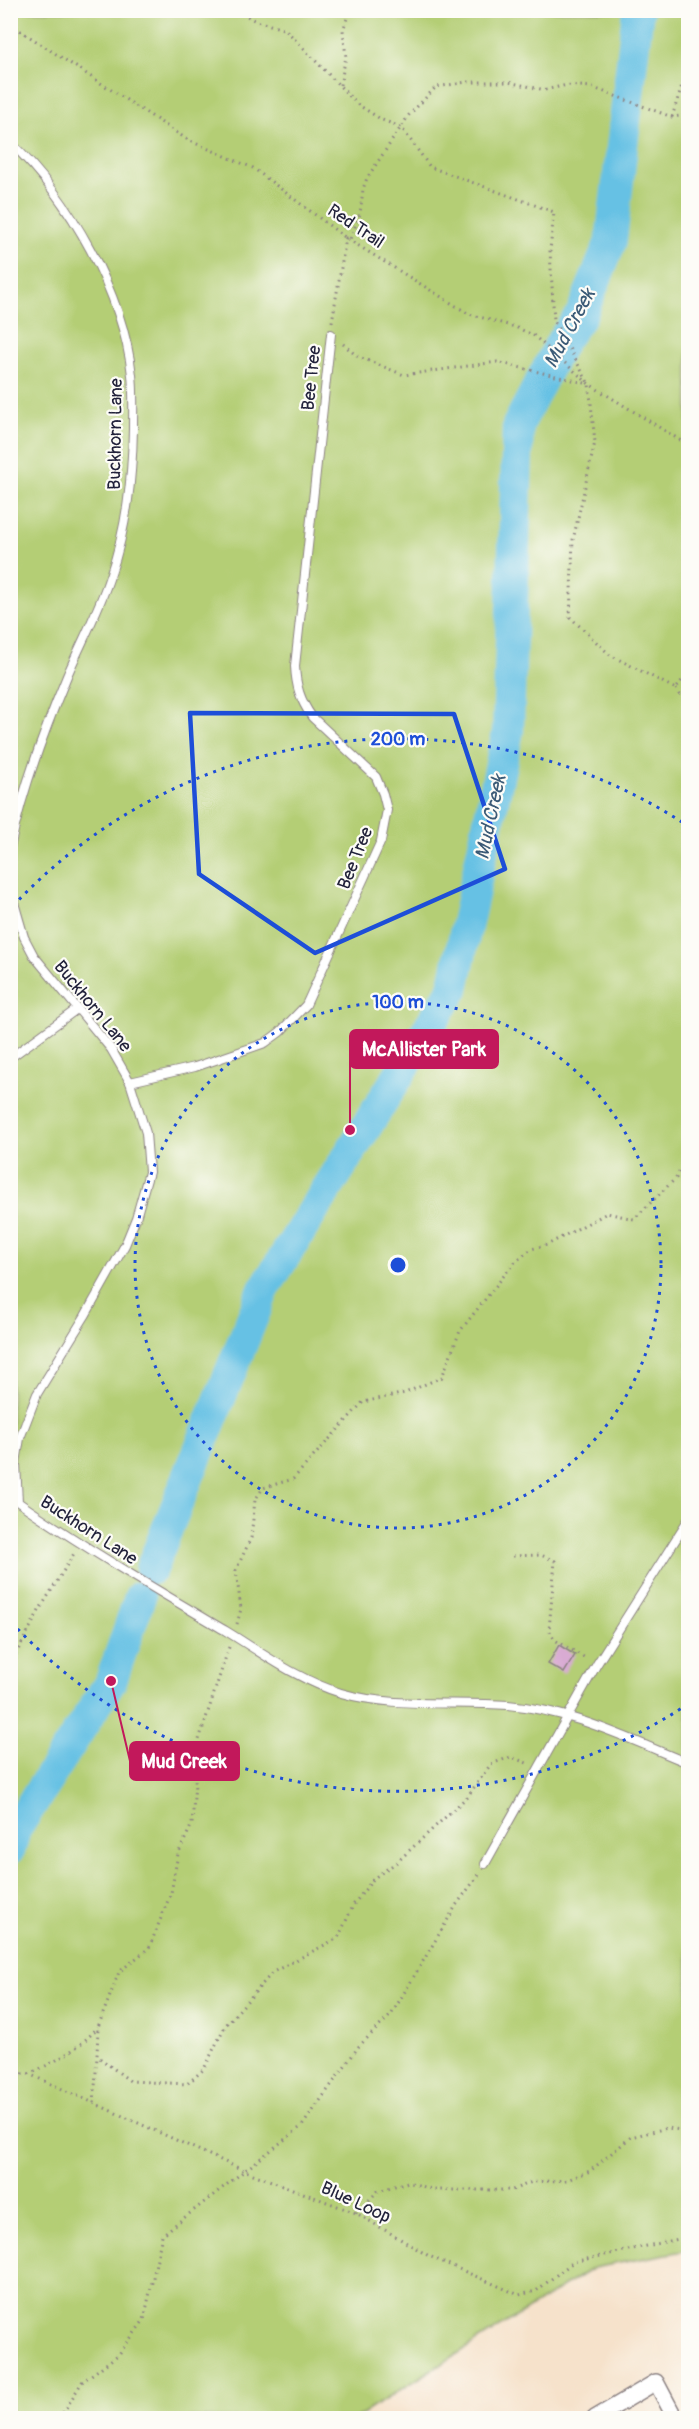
<svg xmlns="http://www.w3.org/2000/svg" width="699" height="2429" font-family="Pangolin,sans-serif">
<style>
.green{fill:#b4ce74;stroke:#6b7858;stroke-width:1.5}
.lines{fill:none;stroke-linecap:round;stroke-linejoin:round}
.river{stroke:#66c1e4;stroke-width:32}
.building{fill:#d9abd3}
.lane-casing{stroke:#8c8283;stroke-width:10}
.street-casing{stroke:#8c8283;stroke-width:18}
.path{stroke:#8c8283;stroke-width:3;stroke-dasharray:1.5 4.5;stroke-linecap:butt}
.lane{stroke:#fff;stroke-width:8}
.street{stroke:#fff;stroke-width:15}
.marked{fill:none;stroke:#1d4ed8;stroke-width:4.5;stroke-linejoin:round}
.ring{fill:none;stroke:#1d4ed8;stroke-width:3;stroke-dasharray:3 6}
.labels{text-anchor:middle;stroke-width:4.5;stroke-linejoin:round;paint-order:stroke}
.street-label{font-size:18px;fill:#22223b;stroke:#fdfcf7}
.water-label{font-size:20px;font-style:italic;fill:#3a5a76;stroke:#fdfcf7}
.centre{fill:#1d4ed8;stroke:#fdfcf7;stroke-width:3}
.ring-label{font-size:18px;text-anchor:middle;font-weight:bold;fill:#1d4ed8;stroke:#fdfcf7;stroke-width:4.5;stroke-linejoin:round;paint-order:stroke}
.leader{fill:none;stroke:#c2185b;stroke-width:2}
.callout-dot{fill:#c2185b;stroke:#fdfcf7;stroke-width:2}
.callout{fill:#c2185b;stroke:#c2185b;stroke-width:2}
.callout-label{font-size:20px;text-anchor:middle;font-weight:bold;fill:#fff}
</style>
<rect width="100%" height="100%" fill="#fdfcf7"/>
<filter id="ink" filterUnits="userSpaceOnUse"><feTurbulence type="fractalNoise" baseFrequency=".0167" numOctaves="2"/><feDisplacementMap in="SourceGraphic" scale="12" xChannelSelector="R" yChannelSelector="G"/><feConvolveMatrix kernelMatrix="1 2 1 2 8 2 1 2 1" color-interpolation-filters="sRGB"/></filter>
<filter id="wash" filterUnits="userSpaceOnUse"><feTurbulence type="fractalNoise" baseFrequency=".008" numOctaves="4" result="noise"/><feDisplacementMap in="SourceGraphic" scale="24" xChannelSelector="R" yChannelSelector="G"/><feGaussianBlur stdDeviation="1.35" result="paint"/><feColorMatrix in="noise" values="0 0 0 0 0 0 0 0 0 0 0 0 0 0 0 0 0 1.4 0 .05"/><feComposite in="paint" operator="in"/></filter>
<g filter="url(#wash)">
<rect width="100%" height="100%" fill="#f6e2cb"/>
<!-- green -->
<polygon class="green" points="11,11 688,11 688,2250 593,2268 356,2418 11,2418"/>
<g class="lines">
<!-- river -->
<g class="river">
<polyline points="151,1569 264,1289 453,989 508,731 518,425 562,341 581,315 611,241 638,10"/>
<polyline points="10,1848 15,1830 111,1681 140,1597"/>
</g>
</g>
<g id="blocks">
<!-- building -->
<polygon class="building" points="559,1645 575,1655 564,1673 548,1664"/>
</g>
</g>
<g filter="url(#ink)">
<use href="#blocks" fill-opacity="0" stroke="#8c8283" stroke-width="1.5"/>
<g class="lines">
<defs>
<g id="lane">
<path d="M10 142C70 199 123 293 132 375 134 393 133 411 133 429 132 480 127 528 110 576 99 610 81 643 67 676 44 731 22 790 10 848"/>
<path d="M10 881 15 906 24 937 34 956 111 1049 130 1082 146 1133 149 1172 136 1218 125 1245 85 1316 37 1394 20 1438 16 1463 18 1502C85 1548 155 1589 226 1631 262 1653 300 1681 341 1693 392 1708 455 1701 508 1705 571 1710 631 1740 688 1763"/>
<polyline points="10,1058 77,1009"/>
<path d="M130 1082 195 1067 265 1043 280 1032 306 1005 381 841 387 810 383 794 376 777 312 717C300 700 296 686 295 666L331 334"/>
<polyline points="485,1864 597,1664 688,1520"/>
</g>
<polyline id="street" points="595,2418 656,2382 675,2418"/>
</defs>
<!-- lane casing -->
<use href="#lane" class="lane-casing"/>
<!-- street casing -->
<use href="#street" class="street-casing"/>
<!-- path -->
<g class="path">
<polyline points="237,10 254,20 286,30 357,104 382,120 401,127 430,167 554,212 550,251 554,321 589,384 595,442 573,540 570,617 610,655 676,689 688,672"/>
<polyline points="10,24 188,140 253,168 346,238 469,314 515,327 533,335 589,384 688,445"/>
<polyline points="340,85 346,57 343,30 350,10"/>
<polyline points="672,117 688,66"/>
<polyline points="332,322 346,238 350,239 360,214 363,189 367,178 409,115 436,87 467,82 508,82 545,90 567,85 591,87 672,117 688,115"/>
<polyline points="343,344 357,356 404,375 497,362 589,384"/>
<polyline points="676,689 688,706"/>
<polyline points="513,1556 541,1555 555,1561 549,1630 555,1640 587,1659"/>
<polyline points="237,1624 241,1609 236,1570 251,1538 255,1500 263,1488 293,1479 363,1402 405,1393 442,1377 460,1331 514,1263 531,1249 547,1245 607,1213 634,1219 676,1178 688,1155"/>
<polyline points="229,1647 198,1743 192,1824 178,1854 171,1893 149,1948 119,1972 98,2027 97,2056 130,2081 187,2084 204,2069 225,2026 273,1972 338,1938 354,1904 374,1878 397,1862 467,1797 491,1764 511,1757 527,1763"/>
<polyline points="10,1665 40,1609 75,1552"/>
<polyline points="10,2073 29,2074 245,2171 356,2213 429,2256 519,2295 536,2291 573,2262 688,2237"/>
<path d="M29 2074C55 2062 79 2049 98 2027"/>
<polyline points="94,2103 97,2056"/>
<polyline points="356,2213 378,2191 408,2182 435,2190 512,2190 532,2182 567,2180 590,2171 631,2137 667,2128 688,2131"/>
<polyline points="60,2418 82,2382 119,2354 144,2320 162,2235 302,2126 359,2046 391,2015 457,1904 480,1873"/>
</g>
<!-- lane -->
<use href="#lane" class="lane"/>
<!-- street -->
<use href="#street" class="street"/>
</g>
</g>
<!-- marked area -->
<path class="marked" d="M190 713 454 714 505 869 315 953 199 874Z"/>
<!-- distance rings -->
<g class="ring">
<circle cx="398" cy="1265" r="263"/>
<path d="M688 1704A526 526 0 0 1 13 1624M13 906A526 526 0 0 1 688 826"/>
</g>
<g class="labels">
<!-- street labels -->
<g class="street-label">
<text transform="translate(356 226) rotate(34)" y="6">Red Trail</text>
<text transform="translate(311 378) rotate(-84)" y="6">Bee Tree</text>
<text transform="translate(115 434) rotate(-89)" y="6">Buckhorn Lane</text>
<text transform="translate(355 858) rotate(-68)" y="6">Bee Tree</text>
<text transform="translate(93 1006) rotate(51)" y="6">Buckhorn Lane</text>
<text transform="translate(89 1530) rotate(33)" y="6">Buckhorn Lane</text>
<text transform="translate(356 2202) rotate(25)" y="6">Blue Loop</text>
</g>
<!-- water labels -->
<g class="water-label">
<text transform="translate(569 328) rotate(-62)" y="7">Mud Creek</text>
<text transform="translate(490 817) rotate(-78)" y="7">Mud Creek</text>
</g>
</g>
<circle cx="398" cy="1265" r="9" class="centre"/>
<g class="ring-label">
<text x="398" y="745">200 m</text>
<text x="398" y="1008">100 m</text>
</g>
<!-- callouts -->
<path class="leader" d="M350 1130L350 1049M111 1681L130 1761"/>
<g class="callout-dot">
<circle cx="350" cy="1130" r="6"/>
<circle cx="111" cy="1681" r="6"/>
</g>
<g class="callout">
<rect x="350" y="1030" width="148" height="38" rx="6"/>
<rect x="130" y="1742" width="109" height="38" rx="6"/>
</g>
<g class="callout-label">
<text x="424" y="1056">McAllister Park</text>
<text x="184" y="1768">Mud Creek</text>
</g>
<!-- margin -->
<rect width="699" height="2429" fill="none" stroke="#fdfcf7" stroke-width="36"/>
</svg>
